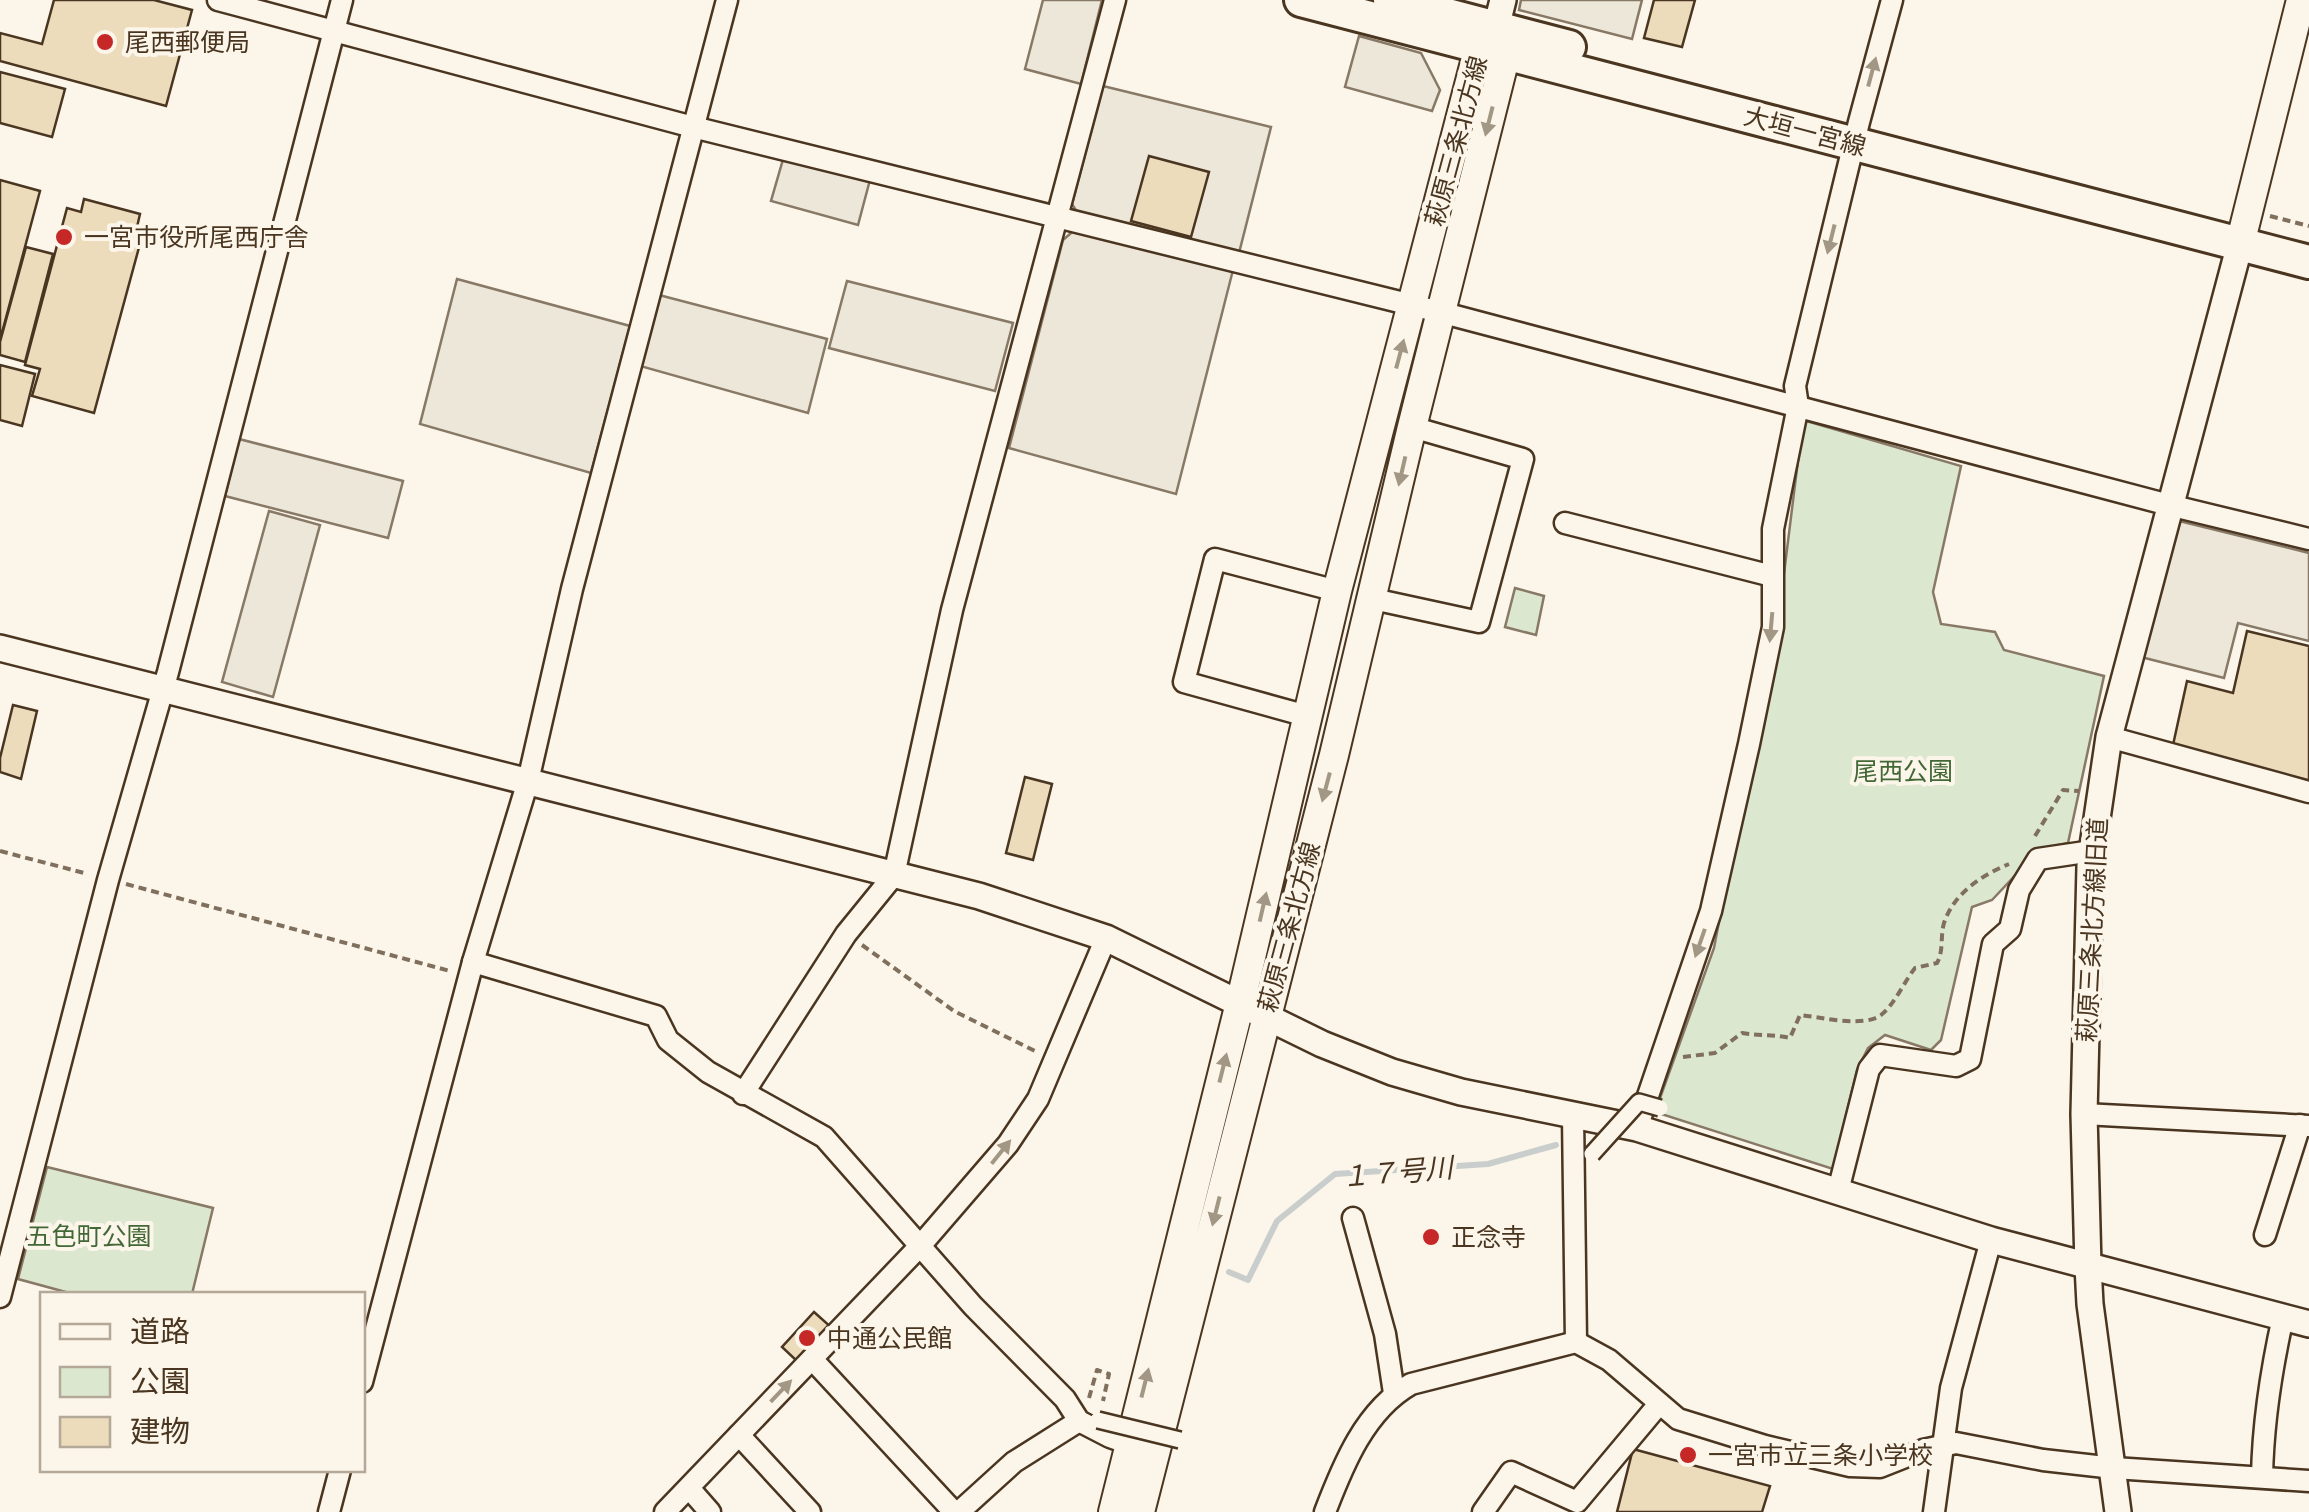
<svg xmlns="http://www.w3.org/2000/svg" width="2309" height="1512" font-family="'Open Sans','Noto Sans JP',sans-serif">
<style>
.green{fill:#dce7d0;stroke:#887966;stroke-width:2.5}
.parking{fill:#ede7d9;stroke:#887966;stroke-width:2.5}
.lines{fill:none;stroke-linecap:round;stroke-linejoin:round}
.stream{stroke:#c9cecd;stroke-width:6}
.building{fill:#ecdcbc;stroke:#4a3520;stroke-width:2.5}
.minor-casing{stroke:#4a3520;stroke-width:25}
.tertiary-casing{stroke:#4a3520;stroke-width:30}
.secondary-casing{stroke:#4a3520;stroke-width:32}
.primary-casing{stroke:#4a3520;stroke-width:38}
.path{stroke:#7f6f5c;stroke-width:4;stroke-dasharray:8 5;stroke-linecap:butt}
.minor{stroke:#fbf6e9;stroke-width:20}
.tertiary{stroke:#fbf6e9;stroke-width:25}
.secondary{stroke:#fbf6e9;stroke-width:28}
.primary{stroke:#fbf6e9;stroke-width:32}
.pedestrian-bridge-casing{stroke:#4a3520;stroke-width:20;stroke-linecap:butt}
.pedestrian-bridge{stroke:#fbf6e9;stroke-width:15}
.oneway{fill:#a29684}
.poi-dot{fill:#c62828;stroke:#fbf6e9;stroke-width:4}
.labels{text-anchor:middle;stroke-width:8;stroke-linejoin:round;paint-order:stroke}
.poi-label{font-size:25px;fill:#4a3520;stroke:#fbf6e9;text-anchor:start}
.street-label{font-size:25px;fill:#4a3520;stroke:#fbf6e9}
.park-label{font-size:25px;fill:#436837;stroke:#fbf6e9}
.water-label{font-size:28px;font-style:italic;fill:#4a3520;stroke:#fbf6e9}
</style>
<rect width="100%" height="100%" fill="#fbf6e9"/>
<!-- green -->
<g class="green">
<polygon points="1803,420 1961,466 1933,592 1941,624 1995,632 2004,650 2104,676 2068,843 2040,849 1992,900 1972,907 1941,1040 1931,1050 1885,1035 1868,1048 1857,1070 1833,1169 1655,1112 1714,948 1781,598"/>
<polygon points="1515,588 1544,596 1536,635 1505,627"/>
<polygon points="47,1167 213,1208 192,1294 73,1294 18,1279"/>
</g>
<!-- parking -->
<g class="parking">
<polygon points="1043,0 1102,0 1081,84 1025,69"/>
<polygon points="1521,0 1642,0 1632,39 1519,10"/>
<polygon points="1359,36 1421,53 1440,90 1432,111 1345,87"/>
<polygon points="1103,86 1271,127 1238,257 1080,217 1072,204"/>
<polygon points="784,156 871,176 858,225 771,201"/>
<polygon points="1078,227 1233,270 1176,494 1009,448 1063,240"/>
<polygon points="457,279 630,326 591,473 420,424"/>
<polygon points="847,281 1013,323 995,391 829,348"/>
<polygon points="659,295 827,339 808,413 640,366"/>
<polygon points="239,439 403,481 388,538 225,496"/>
<polygon points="269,511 320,525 273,697 222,682"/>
<polygon points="2175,520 2309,553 2309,641 2238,623 2224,678 2141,657"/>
</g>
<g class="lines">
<!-- stream -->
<polyline class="stream" points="1229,1272 1248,1280 1277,1221 1335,1174 1488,1164 1556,1145"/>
</g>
<!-- building -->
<g class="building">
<polygon points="54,0 154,0 192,10 166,106 0,61 0,33 42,44"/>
<polygon points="1654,0 1695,0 1682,47 1644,38"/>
<polygon points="0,72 65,89 52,137 0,123"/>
<polygon points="1149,156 1209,172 1191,237 1131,221"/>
<polygon points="0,180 40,191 0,340"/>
<polygon points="84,199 140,214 137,227 144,229 94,413 32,396 40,369 25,365 67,208 81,212"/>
<polygon points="26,247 53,254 25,362 0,355 0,342"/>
<polygon points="0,365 35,374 22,426 0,420"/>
<polygon points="2247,631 2309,646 2309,781 2173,745 2187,681 2233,693"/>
<polygon points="13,705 37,711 21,779 0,772 0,758"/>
<polygon points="1025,777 1052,784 1033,860 1006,853"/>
<polygon points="814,1312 832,1328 799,1363 782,1347"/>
<polygon points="1633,1449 1770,1486 1762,1512 1617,1512"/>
</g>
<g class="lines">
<defs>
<g id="minor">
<polyline points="218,0 693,127 1440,312 2169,505 2309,539"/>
<polyline points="1565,523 1772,576"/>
<polyline points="1373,599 1479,622 1523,459 1412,427"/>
<polyline points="1307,716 1184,682 1215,559 1337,591"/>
<polyline points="2109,737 2309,792"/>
<polyline points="473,962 656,1016 668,1040 708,1072 824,1137 973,1306 1065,1399 1079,1421 1110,1437 1130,1444"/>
<polyline points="743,1094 846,934 894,875 952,610 1115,0"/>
<polyline points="2084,1114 2309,1126"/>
<polyline points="1573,1116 1576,1342"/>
<polyline points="1637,1128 1711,911 1749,744 1773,627 1773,529 1798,406 1795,386 1859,122 1892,0"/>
<polyline points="1838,1191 1869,1069 1880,1055 1956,1066 1970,1059 1993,944 2010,929 2019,890 2038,859 2092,851"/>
<polyline points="1353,1218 1385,1334 1394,1393"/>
<polyline points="2265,1235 2300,1125"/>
<polyline points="0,1297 108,880 168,672 342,0"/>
<polyline points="812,1359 954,1512"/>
<polyline points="362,1382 473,962 528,781 572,589 727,0"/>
<polyline points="739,1435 810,1512"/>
<path d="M2262 1477C2263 1422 2271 1371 2283 1317"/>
<polyline points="689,1488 710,1512"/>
<polyline points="329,1512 340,1470"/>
<polyline points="665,1512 920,1246 1008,1144 1038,1099 1106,938"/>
<polyline points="959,1512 1014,1462 1079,1421"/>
<path d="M1325 1512C1343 1465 1365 1410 1411 1384L1576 1342 1609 1360 1678 1419 1765 1446 1850 1466 1880 1467 1923 1450 1956 1443 2043 1460 2114 1468 2309 1481"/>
<polyline points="1483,1512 1511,1472 1577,1502 1659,1404"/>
<polyline points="1934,1512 1951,1388 1991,1240"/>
</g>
<g id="tertiary">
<polyline points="1496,28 1503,0"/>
<polyline points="0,648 979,896 1106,938 1322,1044 1392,1072 1461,1092 1637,1128 1991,1240 2309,1324"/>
<polyline points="2118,1512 2090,1304 2088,1266 2084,1114 2090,866 2109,737 2240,244"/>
</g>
<g id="secondary">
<polyline points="2240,244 2301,0"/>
<polyline points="1113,1512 1244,987 1337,591 1479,47 1496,28 1506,54 1412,427 1334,755 1140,1512"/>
</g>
<g id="primary">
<polyline points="1301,0 2309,262"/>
<polyline points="1390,0 1569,47"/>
</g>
</defs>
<!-- minor casing -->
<use href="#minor" class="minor-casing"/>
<!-- tertiary casing -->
<use href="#tertiary" class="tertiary-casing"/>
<!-- secondary casing -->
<use href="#secondary" class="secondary-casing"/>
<!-- primary casing -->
<use href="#primary" class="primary-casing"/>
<!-- path -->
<g class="path">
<polyline points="2270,216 2309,226"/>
<polyline points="2035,836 2063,790 2079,791"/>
<polyline points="0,851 88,874"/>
<polyline points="126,884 450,971"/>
<polyline points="862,945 954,1011 1037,1052"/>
<path d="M1683 1057 1715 1053 1742 1033C1759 1036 1773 1034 1790 1038L1800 1015C1820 1017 1864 1028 1881 1015 1895 1004 1904 982 1915 968L1937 963C1944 950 1940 937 1944 923 1954 893 1982 875 2009 864"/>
<polyline points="1089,1398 1097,1370 1109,1374 1103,1401"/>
</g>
<!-- minor -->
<use href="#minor" class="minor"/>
<!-- tertiary -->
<use href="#tertiary" class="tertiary"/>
<!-- secondary -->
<use href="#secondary" class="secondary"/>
<!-- primary -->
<use href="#primary" class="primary"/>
<defs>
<g id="pedestrian-bridge">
<polyline points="1592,1154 1639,1102 1660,1108"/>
<polyline points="1098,1420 1180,1440"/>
</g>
</defs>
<!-- pedestrian-bridge casing -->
<use href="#pedestrian-bridge" class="pedestrian-bridge-casing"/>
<!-- pedestrian-bridge -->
<use href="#pedestrian-bridge" class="pedestrian-bridge"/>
</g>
<!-- one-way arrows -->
<defs><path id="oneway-solid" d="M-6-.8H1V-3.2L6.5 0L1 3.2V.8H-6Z" transform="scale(2.5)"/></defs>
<g class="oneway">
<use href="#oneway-solid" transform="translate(1872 72) rotate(-75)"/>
<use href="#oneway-solid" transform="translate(1489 121) rotate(104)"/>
<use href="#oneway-solid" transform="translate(1831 239) rotate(104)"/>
<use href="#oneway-solid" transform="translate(1400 354) rotate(-75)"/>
<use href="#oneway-solid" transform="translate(1402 471) rotate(103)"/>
<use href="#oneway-solid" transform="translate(1771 627) rotate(95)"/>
<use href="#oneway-solid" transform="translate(1326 787) rotate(105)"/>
<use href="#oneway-solid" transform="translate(1263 907) rotate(-77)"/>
<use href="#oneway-solid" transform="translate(1700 943) rotate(109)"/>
<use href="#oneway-solid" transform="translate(1223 1068) rotate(-76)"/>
<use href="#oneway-solid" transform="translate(1001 1152) rotate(-51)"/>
<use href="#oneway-solid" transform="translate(1216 1211) rotate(104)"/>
<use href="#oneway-solid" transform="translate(1145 1383) rotate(-76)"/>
<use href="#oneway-solid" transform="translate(781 1391) rotate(-46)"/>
</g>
<!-- markers -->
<g class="poi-dot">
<circle cx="105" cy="42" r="10"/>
<circle cx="64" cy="237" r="10"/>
<circle cx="1431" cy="1237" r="10"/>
<circle cx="807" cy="1338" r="10"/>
<circle cx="1688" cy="1455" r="10"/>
</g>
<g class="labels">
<!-- poi labels -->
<g class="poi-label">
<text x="125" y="51">尾西郵便局</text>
<text x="84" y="246">一宮市役所尾西庁舎</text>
<text x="1451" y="1246">正念寺</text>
<text x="827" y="1347">中通公民館</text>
<text x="1708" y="1464">一宮市立三条小学校</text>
</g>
<!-- street labels -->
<g class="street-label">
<text transform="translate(1805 131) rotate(15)" y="9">大垣一宮線</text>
<text transform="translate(1456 141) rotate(-75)" y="9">萩原三条北方線</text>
<text transform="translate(1289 927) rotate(-75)" y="9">萩原三条北方線</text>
<text transform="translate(2092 930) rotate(-87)" y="9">萩原三条北方線旧道</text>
</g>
<!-- park labels -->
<g class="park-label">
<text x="1903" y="780">尾西公園</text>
<text x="89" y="1245">五色町公園</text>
</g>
<!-- water labels -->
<g class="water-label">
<text transform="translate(1397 1172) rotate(-5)" y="10">１７号川</text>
</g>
</g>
<!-- legend -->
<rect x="40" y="1292" width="325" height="180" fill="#fbf6e9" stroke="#b4a999" stroke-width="2.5"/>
<rect x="60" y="1324" width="50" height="15" fill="#fbf6e9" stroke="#b4a999" stroke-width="2.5"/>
<text x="130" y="1342" font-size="30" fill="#4a3520">道路</text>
<rect x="60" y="1367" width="50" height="30" fill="#dce7d0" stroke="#b4a999" stroke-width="2.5"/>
<text x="130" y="1392" font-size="30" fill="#4a3520">公園</text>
<rect x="60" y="1417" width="50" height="30" fill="#ecdcbc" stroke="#b4a999" stroke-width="2.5"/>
<text x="130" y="1442" font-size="30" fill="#4a3520">建物</text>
</svg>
